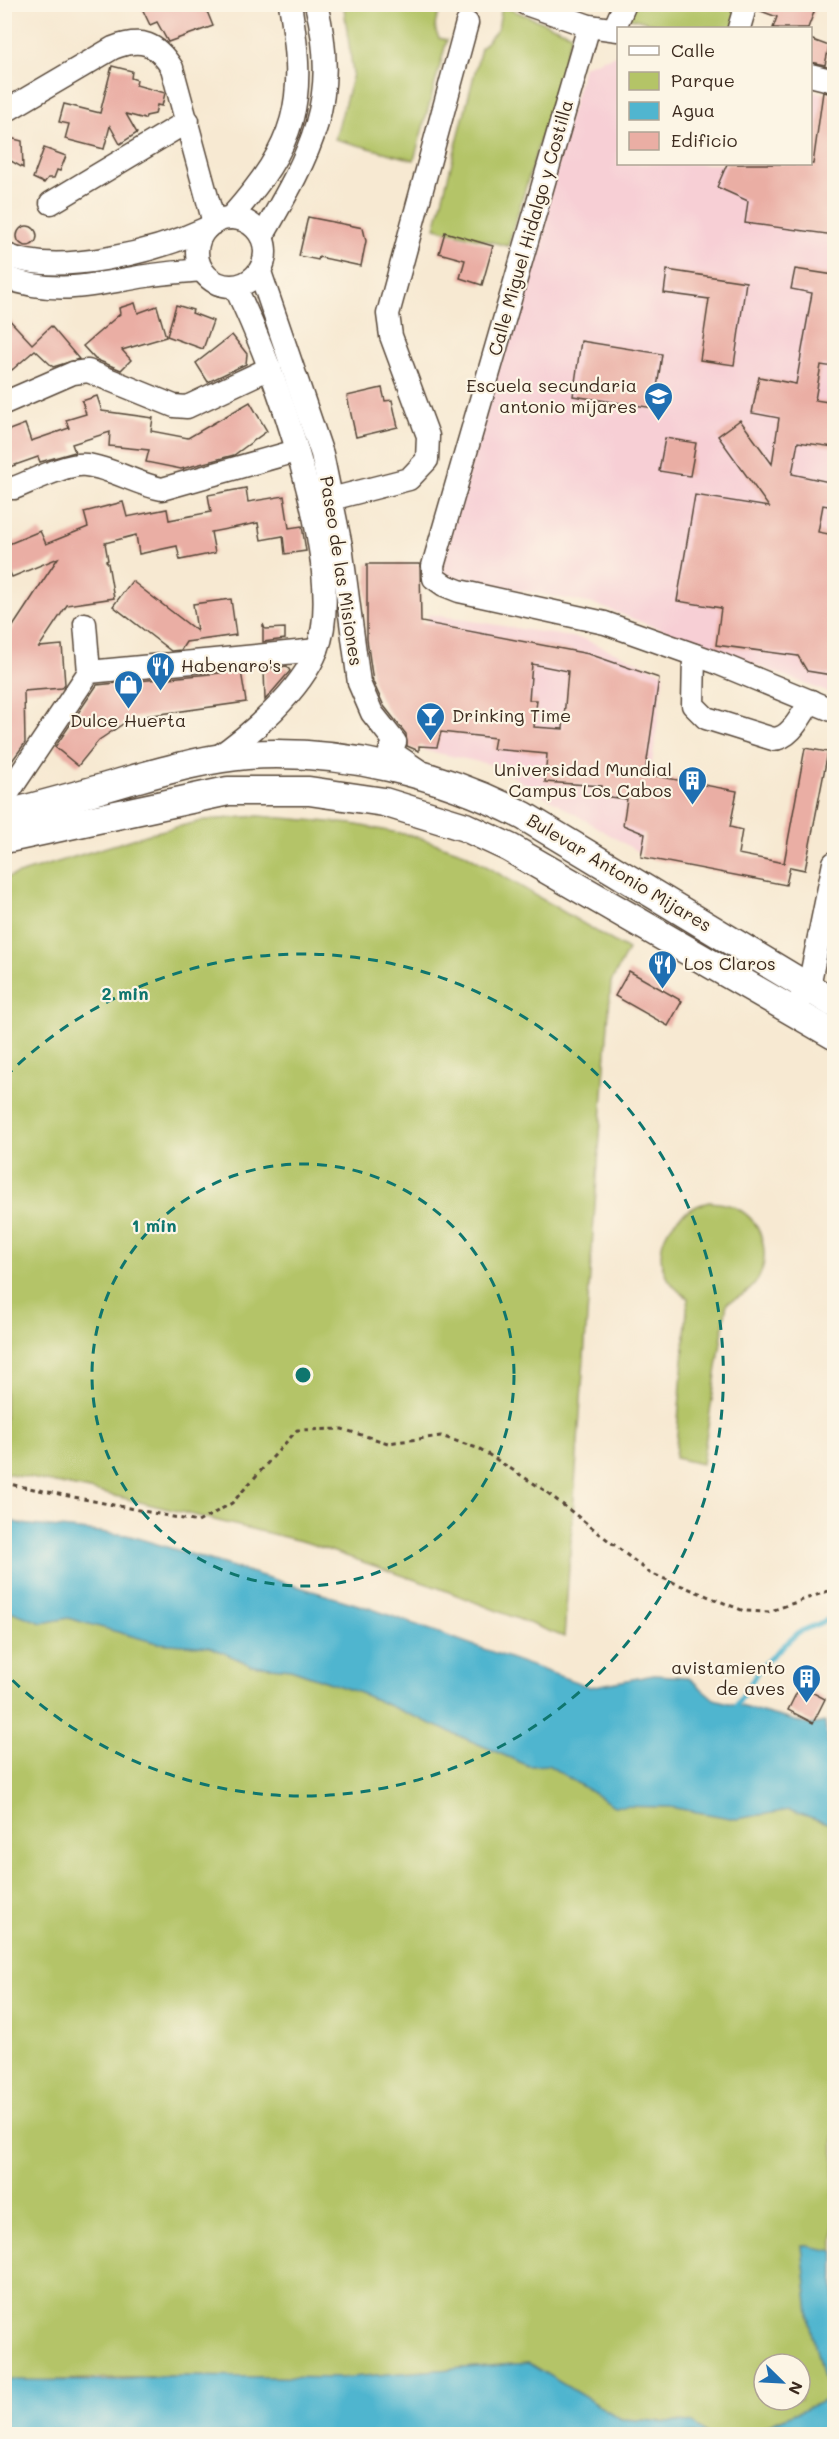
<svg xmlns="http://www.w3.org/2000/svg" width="839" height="2439" font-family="Mali,sans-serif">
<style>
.built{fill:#f7cfd5}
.green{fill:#b4c467;stroke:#787742;stroke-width:1.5;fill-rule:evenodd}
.water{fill:#50b5cf;stroke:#467076;stroke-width:1.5}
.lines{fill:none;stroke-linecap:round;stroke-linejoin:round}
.stream{stroke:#50b5cf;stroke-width:5}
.building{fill:#eaaea4;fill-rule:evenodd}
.minor-casing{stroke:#574739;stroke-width:25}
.major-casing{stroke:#574739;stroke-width:31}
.path{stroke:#574739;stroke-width:3;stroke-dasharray:4.5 4.5;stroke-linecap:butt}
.minor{stroke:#fff;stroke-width:22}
.major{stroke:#fff;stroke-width:28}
.ring{fill:none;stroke:#0f766e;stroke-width:3;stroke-dasharray:10 8}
.labels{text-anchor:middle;stroke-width:4.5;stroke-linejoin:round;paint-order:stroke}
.street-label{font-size:18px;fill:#3b2a1e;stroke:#fcf5e5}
.poi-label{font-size:18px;fill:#3b2a1e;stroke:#fcf5e5;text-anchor:end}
.centre{fill:#0f766e;stroke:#fcf5e5;stroke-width:3}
.ring-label{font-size:18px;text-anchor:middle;font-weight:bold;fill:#0f766e;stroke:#fcf5e5;stroke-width:4.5;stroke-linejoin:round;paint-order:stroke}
</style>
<rect width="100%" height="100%" fill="#fcf5e5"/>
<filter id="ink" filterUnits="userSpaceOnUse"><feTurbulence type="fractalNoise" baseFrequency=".0167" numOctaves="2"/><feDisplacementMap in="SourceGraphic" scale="12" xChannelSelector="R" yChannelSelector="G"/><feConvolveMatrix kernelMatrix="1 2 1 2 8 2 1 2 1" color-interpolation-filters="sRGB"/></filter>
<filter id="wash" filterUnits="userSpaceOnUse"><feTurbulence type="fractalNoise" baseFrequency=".008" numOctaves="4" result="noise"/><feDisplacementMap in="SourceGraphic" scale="24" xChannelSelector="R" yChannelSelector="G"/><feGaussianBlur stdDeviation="1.35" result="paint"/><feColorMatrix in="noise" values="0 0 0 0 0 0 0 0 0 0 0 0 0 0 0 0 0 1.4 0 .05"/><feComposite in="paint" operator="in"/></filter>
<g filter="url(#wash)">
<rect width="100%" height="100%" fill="#f7e9d2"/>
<!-- built -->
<g class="built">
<polygon points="618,54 618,164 810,164 811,90 834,96 834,677 832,694 594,604 439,575 584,66"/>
<polygon points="428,614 584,639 664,673 640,853 493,765 423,750"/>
</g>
<!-- green -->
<g class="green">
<path d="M346 5H445C437 16 431 25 439 38L447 40 414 160 335 139 353 74 344 8Z"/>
<polygon points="630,5 741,5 733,28 671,28 626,17"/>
<polygon points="502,6 572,34 508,246 435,228 481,48 498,29"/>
<polygon points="259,816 352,824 414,836 464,853 628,950 611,982 564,1637 439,1588 305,1542 90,1490 5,1473 5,878 156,832 206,820"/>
<path d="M709 1202C720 1203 731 1204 740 1210 765 1225 772 1262 754 1285 747 1294 737 1298 727 1303L702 1464 675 1458 688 1298C642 1269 659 1214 709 1202Z"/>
<path d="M5 1609 42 1623 68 1618 157 1643 211 1647 251 1665 290 1669 360 1693 529 1766 548 1765 614 1806 670 1807 736 1819 789 1810 834 1825V2251L802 2245 810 2323 828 2399 746 2434H707L691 2423 621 2419 528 2363 340 2378 172 2376 5 2382ZM764 2364H800V2400H764Z"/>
</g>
<!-- water -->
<g class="water">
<polygon points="5,1519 21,1524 127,1535 372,1609 590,1687 654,1675 688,1677 714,1699 810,1725 825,1722 827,1741 834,1747 834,1825 789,1810 736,1819 670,1807 614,1806 548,1765 529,1766 360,1693 291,1669 251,1665 211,1647 157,1643 68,1618 42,1623 5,1609"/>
<polygon points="802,2245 834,2251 834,2434 746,2434 828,2399 810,2323"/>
<polygon points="528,2363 621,2419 691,2423 707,2434 5,2434 5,2382 13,2380 98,2381 172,2376 340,2378"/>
</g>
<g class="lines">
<!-- stream -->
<polyline class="stream" points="733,1711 762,1665 799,1632 834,1617"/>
</g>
<g id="blocks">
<!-- building -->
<g class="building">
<polygon points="140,4 185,4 187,9 204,4 213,26 168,42 157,22 150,25"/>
<polygon points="759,4 817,4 808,28 773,28 777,17 758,10"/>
<polygon points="810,39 829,46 825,65 810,62"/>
<polygon points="112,66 132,71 131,78 137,80 136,85 165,93 162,106 157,105 155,114 146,116 145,119 126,114 137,133 120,144 110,126 104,149 65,139 69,124 59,122 64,104 100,113"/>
<polygon points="823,92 834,94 834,235 745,223 748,201 717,187 727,164 813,164"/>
<polygon points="10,138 22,141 23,168 4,157"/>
<polygon points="44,148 66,156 60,171 57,170 54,178 48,178 44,183 33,178"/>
<polygon points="308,217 363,228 366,241 361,266 319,257 318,260 299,256"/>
<circle cx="27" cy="236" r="10"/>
<polygon points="445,232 493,246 482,285 460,278 465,260 439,253"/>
<polygon points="795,269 834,275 834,367 821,365 815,400 834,403 834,447 798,442 792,474 834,483 834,507 823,505 818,532 834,535 832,675 807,671 798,656 716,645 721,608 677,601 695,495 769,507 718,436 740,420 772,464 779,418 752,413 759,377 796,384 812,293 791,289"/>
<polygon points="667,270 746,282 734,365 700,360 709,299 664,293"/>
<polygon points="135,303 138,313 157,306 166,337 122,350 131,360 121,370 95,359 83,346 120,314 119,308"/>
<polygon points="176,305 193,310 192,313 213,321 203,349 167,336"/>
<polygon points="4,314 32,344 51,326 79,359 53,367 35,350 12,370 4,361"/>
<polygon points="232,335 247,354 246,364 208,382 196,363"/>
<polygon points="581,341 662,354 654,408 573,396"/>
<polygon points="382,388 385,401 392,400 398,427 356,437 347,396"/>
<polygon points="97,396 102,411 153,418 151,431 188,438 250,402 267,431 234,455 181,469 146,462 149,450 109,446 110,432 72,444 75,452 40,462 38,457 4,469 4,432 25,424 31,441 69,428 66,420 86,414 82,401"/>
<polygon points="665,438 696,443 690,476 659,471"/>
<polygon points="246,488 248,502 284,496 289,528 302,526 306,551 285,554 283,536 261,540 258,523 211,532 215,553 180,560 177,546 139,554 136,535 105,543 108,560 106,561 108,563 114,598 67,605 39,647 62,645 65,684 62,688 24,691 25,743 4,772 4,640 58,558 12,577 4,559 4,546 40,531 46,544 88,527 84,512 123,502 127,517 167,509 169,520 211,512 208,495"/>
<path d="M367 564H420L421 622 589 654 659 678 645 774 737 791 730 827 742 830 738 854 784 863 805 748 828 752 805 870 790 867 786 885 641 857 645 834 623 825 627 799 601 796 602 786 545 782 547 754 493 749 495 738 441 732 437 747 419 746V751L407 746 406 734 384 706 373 682 367 639ZM532 664 568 671 563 729 534 727 537 700H529Z"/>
<polygon points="132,581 197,631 193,604 231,599 236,635 186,642 181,650 171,651 113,606"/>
<polygon points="263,624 265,629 285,628 285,639 263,642"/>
<polygon points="287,666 290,671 265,700 264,669"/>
<polygon points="241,671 246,702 132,718 99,740 78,766 55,747 97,685"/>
<polygon points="629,971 682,1001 668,1026 615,996"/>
<polygon points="800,1686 825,1699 813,1723 788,1710"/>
</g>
</g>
</g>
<g filter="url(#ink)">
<use href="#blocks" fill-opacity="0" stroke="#574739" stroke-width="1.5"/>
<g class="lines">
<defs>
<g id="minor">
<polyline points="526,4 589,26 618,30"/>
<polyline points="589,26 433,566 434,578 444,585 459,591 605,623 715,662 834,711"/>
<polyline points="739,28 746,4"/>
<polyline points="614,29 625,4"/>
<polyline points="810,75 834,81"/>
<path d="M4 112 113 48C142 37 156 43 172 68L214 223"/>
<polyline points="51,203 188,121"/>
<circle cx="231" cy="252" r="34"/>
<path d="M230 218C297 143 307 103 290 4"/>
<path d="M262 237C309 155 341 102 316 4"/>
<path d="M4 254C57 278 157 251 207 228"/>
<polyline points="260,272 322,454 341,546 359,683 372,713 395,742 390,751 418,770"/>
<path d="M4 277C58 297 93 284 146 276 164 273 183 272 201 270"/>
<polyline points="4,403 73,373 88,371 174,406 187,407 270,368"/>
<path d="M4 487 14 488C32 481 67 463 86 465 112 468 136 484 162 489L296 451"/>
<polyline points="331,499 409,479 427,460 428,436 391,336 388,314 467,23"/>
<polyline points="85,624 89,672"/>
<path d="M694 655 693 705 706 718 773 739C791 739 801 715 811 701"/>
<path d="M215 759C250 735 301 691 317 650 349 572 272 361 235 287"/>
<polyline points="4,799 89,672 317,650"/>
<polyline points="800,1000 809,986 834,863"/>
</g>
<g id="major">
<path d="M4 815C46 804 87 793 127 781 167 770 207 758 247 755 342 749 440 773 524 816L834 1003"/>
<polyline points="4,839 228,791 309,791 384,802 465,827 510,848 834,1035"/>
</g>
</defs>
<!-- minor casing -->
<use href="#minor" class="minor-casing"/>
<!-- major casing -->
<use href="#major" class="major-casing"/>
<!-- path -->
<polyline class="path" points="4,1483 198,1522 232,1503 297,1430 342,1429 388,1443 441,1436 480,1449 544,1490 650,1573 744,1611 768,1612 834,1589"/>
<!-- minor -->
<use href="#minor" class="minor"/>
<!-- major -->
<use href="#major" class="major"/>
</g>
</g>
<!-- distance rings -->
<g class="ring">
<circle cx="303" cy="1375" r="211"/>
<path d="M5 1077A421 421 0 1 1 5 1673"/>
</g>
<!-- icons -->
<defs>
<symbol id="school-pin" viewBox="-11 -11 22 30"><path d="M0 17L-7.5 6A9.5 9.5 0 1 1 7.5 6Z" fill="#1f6fb2" stroke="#fcf5e5"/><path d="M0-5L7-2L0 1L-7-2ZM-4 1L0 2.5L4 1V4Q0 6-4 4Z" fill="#fff"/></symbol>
<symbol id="restaurant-pin" viewBox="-11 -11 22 30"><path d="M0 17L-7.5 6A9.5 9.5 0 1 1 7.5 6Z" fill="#1f6fb2" stroke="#fcf5e5"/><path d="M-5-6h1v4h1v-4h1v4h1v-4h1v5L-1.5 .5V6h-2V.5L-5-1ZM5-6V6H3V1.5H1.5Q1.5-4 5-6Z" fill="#fff"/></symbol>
<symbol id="shop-pin" viewBox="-11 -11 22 30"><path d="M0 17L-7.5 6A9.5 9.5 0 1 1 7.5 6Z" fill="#1f6fb2" stroke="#fcf5e5"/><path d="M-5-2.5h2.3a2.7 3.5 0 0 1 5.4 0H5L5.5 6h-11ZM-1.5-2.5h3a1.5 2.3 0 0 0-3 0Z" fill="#fff"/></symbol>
<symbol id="bar-pin" viewBox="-11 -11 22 30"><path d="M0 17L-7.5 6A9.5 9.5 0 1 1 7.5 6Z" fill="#1f6fb2" stroke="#fcf5e5"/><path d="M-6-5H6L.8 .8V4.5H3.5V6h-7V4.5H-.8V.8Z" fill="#fff"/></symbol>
<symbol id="building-pin" viewBox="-11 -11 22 30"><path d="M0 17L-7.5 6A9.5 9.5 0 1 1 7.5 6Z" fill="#1f6fb2" stroke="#fcf5e5"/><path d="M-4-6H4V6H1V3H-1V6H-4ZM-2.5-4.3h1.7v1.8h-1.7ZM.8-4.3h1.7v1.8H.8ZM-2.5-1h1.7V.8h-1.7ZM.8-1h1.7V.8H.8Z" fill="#fff"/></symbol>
</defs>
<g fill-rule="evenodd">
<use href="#school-pin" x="642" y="380" width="33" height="45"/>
<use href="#restaurant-pin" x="144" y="650" width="33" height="45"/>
<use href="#shop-pin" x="112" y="668" width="33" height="45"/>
<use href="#bar-pin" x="414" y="700" width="33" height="45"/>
<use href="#building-pin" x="676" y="764" width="33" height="45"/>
<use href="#restaurant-pin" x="646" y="948" width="33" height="45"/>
<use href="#building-pin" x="790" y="1662" width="33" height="45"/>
</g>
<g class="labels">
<!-- street labels -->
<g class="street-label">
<text transform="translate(531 228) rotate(-74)" y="6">Calle Miguel Hidalgo y Costilla</text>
<text transform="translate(341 571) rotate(81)" y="6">Paseo de las Misiones</text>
<text transform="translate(619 873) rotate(31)" y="6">Bulevar Antonio Mijares</text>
</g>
<!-- poi labels -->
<g class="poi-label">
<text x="637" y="392">Escuela secundaria<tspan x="637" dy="21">antonio mijares</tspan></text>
<text x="181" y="672" text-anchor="start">Habenaro's</text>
<text x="452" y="722" text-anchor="start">Drinking Time</text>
<text x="128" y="727" text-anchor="middle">Dulce Huerta</text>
<text x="672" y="776">Universidad Mundial<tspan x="672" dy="21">Campus Los Cabos</tspan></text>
<text x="684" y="970" text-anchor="start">Los Claros</text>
<text x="785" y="1674">avistamiento<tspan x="785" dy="21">de aves</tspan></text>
</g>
</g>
<circle cx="303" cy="1375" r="9" class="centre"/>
<g class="ring-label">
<text x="125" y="1000">2 min</text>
<text x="154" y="1232">1 min</text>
</g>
<!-- margin -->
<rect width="839" height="2439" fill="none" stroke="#fcf5e5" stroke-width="24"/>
<!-- legend -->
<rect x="617" y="27" width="195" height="138" fill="#fcf5e5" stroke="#afa495" stroke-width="1.5"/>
<rect x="629" y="46" width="30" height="9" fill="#ffffff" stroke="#afa495" stroke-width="1.5"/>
<text x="671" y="57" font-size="18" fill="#3b2a1e">Calle</text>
<rect x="629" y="72" width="30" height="18" fill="#b4c467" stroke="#afa495" stroke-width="1.5"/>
<text x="671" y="87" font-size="18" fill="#3b2a1e">Parque</text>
<rect x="629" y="102" width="30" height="18" fill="#50b5cf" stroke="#afa495" stroke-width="1.5"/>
<text x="671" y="117" font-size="18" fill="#3b2a1e">Agua</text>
<rect x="629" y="132" width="30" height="18" fill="#eaaea4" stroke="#afa495" stroke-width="1.5"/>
<text x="671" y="147" font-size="18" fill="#3b2a1e">Edificio</text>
<!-- north arrow -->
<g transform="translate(782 2382) rotate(114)"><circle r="28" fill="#fcf5e5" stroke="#afa495" stroke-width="1.5"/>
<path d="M0-4.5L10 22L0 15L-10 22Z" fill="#1f6fb2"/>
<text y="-9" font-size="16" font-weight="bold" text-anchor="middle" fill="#3b2a1e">N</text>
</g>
</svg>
